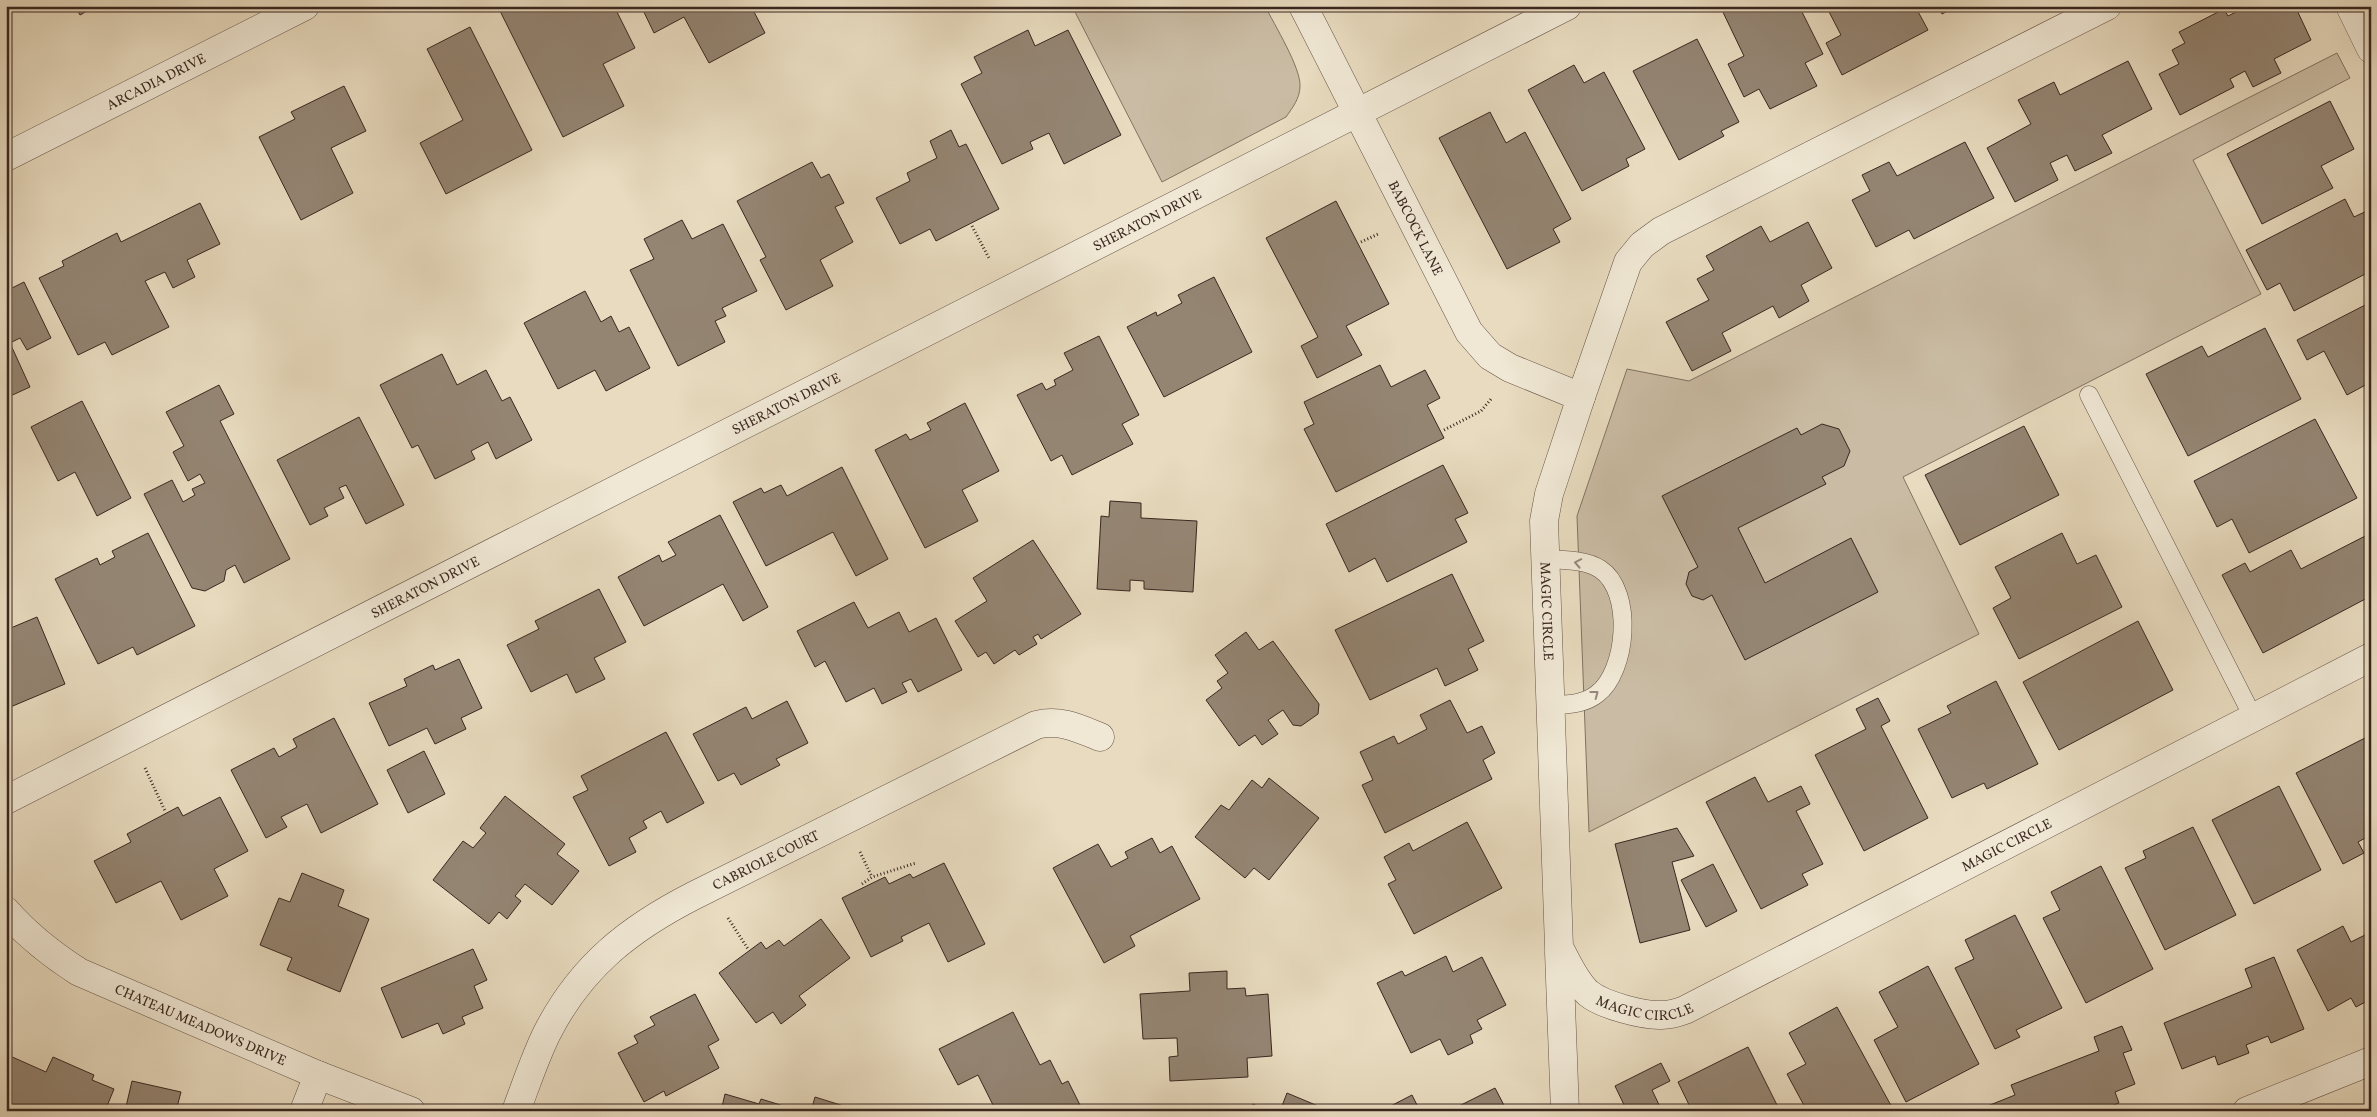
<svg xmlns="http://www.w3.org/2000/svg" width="2377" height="1117" font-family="Vollkorn,serif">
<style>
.green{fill:#cabca4;stroke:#827262}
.building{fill:#948573;stroke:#3a2720}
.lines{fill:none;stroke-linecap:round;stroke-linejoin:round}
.lane-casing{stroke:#665448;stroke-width:19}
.street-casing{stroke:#665448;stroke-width:29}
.path{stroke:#3a2720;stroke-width:3;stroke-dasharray:1 2.5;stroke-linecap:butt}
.lane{stroke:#f0e8d5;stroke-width:18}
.street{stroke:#f0e8d5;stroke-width:28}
.oneway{stroke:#95887a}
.labels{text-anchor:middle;stroke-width:4;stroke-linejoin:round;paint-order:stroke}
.street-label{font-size:14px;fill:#3a2720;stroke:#f0e8d5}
</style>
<rect width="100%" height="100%" fill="#e8dbbf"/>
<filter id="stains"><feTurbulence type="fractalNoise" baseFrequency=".004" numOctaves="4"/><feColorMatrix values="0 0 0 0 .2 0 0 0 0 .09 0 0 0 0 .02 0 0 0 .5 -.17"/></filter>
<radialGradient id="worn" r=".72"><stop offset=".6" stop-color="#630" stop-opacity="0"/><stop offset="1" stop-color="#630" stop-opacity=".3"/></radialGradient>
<!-- green -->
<g class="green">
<path d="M1072 6H1265C1274 24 1301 68 1300 86 1300 98 1293 107 1286 117L1162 182Z"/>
<polygon points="2337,53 2350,78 2193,160 2261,294 1903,477 1979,634 1589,832 1577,516 1627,369 1689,381"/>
</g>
<!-- building -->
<g class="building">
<polygon points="75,6 96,6 80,15"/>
<polygon points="506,6 551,6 554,11 563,6 614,6 635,48 603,64 624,106 563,137 499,9"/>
<polygon points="641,6 751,6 765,33 709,63 684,17 654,33"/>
<polygon points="1393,6 1408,6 1396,12"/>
<polygon points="1720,6 1799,6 1823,54 1805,63 1817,86 1770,109 1759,89 1744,97 1728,64 1744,56"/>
<polygon points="1826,6 1915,6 1928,30 1842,75 1826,43 1841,35"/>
<polygon points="1938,6 1957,6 1942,14"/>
<polygon points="2248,6 2295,6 2311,40 2274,59 2281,73 2253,87 2245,71 2230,79 2234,87 2180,115 2159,74 2179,64 2172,50 2185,43 2179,32 2224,9 2228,16"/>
<polygon points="470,27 532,150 446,194 420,143 463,120 427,49"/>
<polygon points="1028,30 1035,46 1068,30 1121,135 1064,164 1049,133 1030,142 1033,149 1002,164 961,84 982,73 974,57"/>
<polygon points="1697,39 1739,122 1721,131 1724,136 1679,160 1633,71"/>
<polygon points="2128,61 2152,109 2102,135 2112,153 2075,171 2067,155 2050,163 2058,180 2015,202 1987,148 2031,124 2018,100 2054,82 2060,95"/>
<polygon points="1574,65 1584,83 1604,72 1645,149 1626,159 1629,166 1582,191 1528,90"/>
<polygon points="344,86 366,131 331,148 353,193 301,220 259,137 295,119 291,112"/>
<polygon points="2330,101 2354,149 2321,166 2333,188 2262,224 2227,154"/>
<polygon points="1490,112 1506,143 1525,132 1571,219 1553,229 1560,242 1507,269 1439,138"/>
<polygon points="951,130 959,147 966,144 999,209 936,241 930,229 900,244 876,198 910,181 907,173 937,158 930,141"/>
<polygon points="1965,142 1994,198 1914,239 1909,230 1876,247 1852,200 1870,191 1862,175 1889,162 1897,176"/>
<polygon points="812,162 821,178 829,174 844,203 835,207 853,242 820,260 833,286 786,310 760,260 766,257 737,201"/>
<polygon points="2345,199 2354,217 2371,209 2371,271 2294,311 2280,283 2267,290 2246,250"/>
<polygon points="1336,201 1389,304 1346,326 1362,355 1317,378 1301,346 1318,337 1266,238"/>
<polygon points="200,203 220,244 187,260 195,277 173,288 165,272 145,281 169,327 112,355 105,342 78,355 39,278 64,266 62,261 117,233 121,242"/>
<polygon points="682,220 692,239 723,224 757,291 722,308 726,316 715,321 725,342 678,366 630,270 654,259 644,239"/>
<polygon points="1808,222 1832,268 1801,285 1809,301 1779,318 1773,306 1722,333 1731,351 1692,371 1666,322 1709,300 1697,279 1714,270 1706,256 1761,226 1770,242"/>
<polygon points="1214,277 1252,352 1164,397 1127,327 1156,312 1157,316 1182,303 1178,295"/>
<polygon points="24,282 51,338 27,350 20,338 10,343 30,387 6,398 6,291"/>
<polygon points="585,291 601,322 611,316 619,332 629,327 650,368 606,391 595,370 558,389 524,323"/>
<polygon points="2371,302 2371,382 2347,395 2324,351 2307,360 2297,340"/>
<polygon points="2265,328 2301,399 2188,456 2146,374 2202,346 2208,357"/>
<polygon points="1099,336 1139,415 1122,424 1133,444 1072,475 1062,455 1051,461 1017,395 1042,383 1046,390 1056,385 1054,380 1073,370 1064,353"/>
<polygon points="442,354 457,385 486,370 502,401 510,397 532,440 496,459 488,442 471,451 475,459 435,479 418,445 412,448 380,385"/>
<polygon points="1380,365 1391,387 1425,370 1440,398 1427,405 1444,438 1336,492 1304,429 1314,424 1304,402"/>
<polygon points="219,385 234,414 220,421 290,559 244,583 235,565 226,570 224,581 205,591 192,588 144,494 172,480 183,502 195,495 192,489 205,483 200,474 188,481 173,452 184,446 166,412"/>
<polygon points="82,401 131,498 97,516 75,472 58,481 31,427"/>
<polygon points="965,403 999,471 962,490 978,521 925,548 875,450 906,434 910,440 931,430 927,423"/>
<polygon points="359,417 404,505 366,524 346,485 339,488 344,498 324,508 328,516 310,525 277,460"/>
<polygon points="2315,419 2357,498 2249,553 2232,519 2217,527 2194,481"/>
<polygon points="1822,424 1839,429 1850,451 1844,466 1822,477 1826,484 1738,528 1765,583 1851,538 1878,592 1745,660 1712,595 1703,600 1692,596 1686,584 1689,572 1698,567 1662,496 1797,428 1801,435"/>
<polygon points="2024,426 2059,495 1960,545 1925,475"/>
<polygon points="2371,442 2371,455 2365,444"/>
<polygon points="1443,465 1468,513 1455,519 1467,542 1387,582 1375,558 1349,572 1326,524"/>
<polygon points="842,467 888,559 856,576 833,532 766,566 733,502 761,488 764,493 781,485 787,496"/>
<polygon points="1110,501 1141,503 1141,518 1197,521 1193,592 1144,589 1144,581 1130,580 1130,591 1097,589 1101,516 1109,517"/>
<polygon points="720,515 768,607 743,621 723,584 644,626 618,577 659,555 662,562 676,555 668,542"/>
<polygon points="148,533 195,626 137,655 133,647 98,664 55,579 97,558 100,565 115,557 112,551"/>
<polygon points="2062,533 2077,564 2096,555 2122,607 2019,659 1993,608 2011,598 1995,567"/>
<polygon points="2371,533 2371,596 2263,653 2222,575 2245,563 2250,572 2291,550 2301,569"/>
<polygon points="1033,540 1081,614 1041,639 1038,634 1033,637 1037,644 1019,655 1015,650 994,664 986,652 978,657 955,621 987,601 973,578"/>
<polygon points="1452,574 1484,641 1468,649 1478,670 1445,686 1437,668 1370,700 1335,630"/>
<polygon points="599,589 626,642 594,658 605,679 576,693 567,674 531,692 507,645 539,629 535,621"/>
<polygon points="854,602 868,628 899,612 909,632 936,618 962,670 918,692 911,679 902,683 907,692 882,704 874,688 846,702 825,661 815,667 797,631"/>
<polygon points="37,617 65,684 8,708 6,630"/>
<polygon points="2138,621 2173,690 2059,750 2023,682"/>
<polygon points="1246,632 1259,650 1273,641 1319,704 1318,714 1301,726 1293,725 1283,710 1268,720 1278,734 1262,745 1255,735 1239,746 1206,700 1222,688 1217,681 1228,673 1215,655"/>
<polygon points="459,659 482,708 461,718 466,729 435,744 427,728 389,746 369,703 407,686 404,679 433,665 435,670"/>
<polygon points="1996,681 2038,764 1987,789 1984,783 1952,798 1918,729 1951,713 1947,706"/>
<polygon points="1878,698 1890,721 1881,726 1928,818 1864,851 1815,755 1866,729 1856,709"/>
<polygon points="1450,700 1467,733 1482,726 1495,753 1483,760 1492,779 1385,833 1362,785 1373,780 1360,752 1394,736 1398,744 1427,729 1420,715"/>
<polygon points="787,701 808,743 776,759 780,765 741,785 734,773 718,781 693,734 746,707 752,719"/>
<polygon points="334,718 378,804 321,833 307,804 281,817 287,827 266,838 231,770 274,748 279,757 297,747 293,739"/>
<polygon points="666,732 704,803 667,823 661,811 643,821 647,828 629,838 636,852 609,866 573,797 588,790 581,776"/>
<polygon points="2367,737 2371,744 2371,835 2358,842 2364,853 2343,864 2296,773"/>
<polygon points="424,751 445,794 408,813 387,770"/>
<polygon points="1755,777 1768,802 1801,786 1810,804 1796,811 1823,864 1802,874 1808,885 1761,909 1706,802"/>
<polygon points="1269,778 1319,818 1269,880 1254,868 1245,878 1195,837 1221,805 1229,810 1252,780 1262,788"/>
<polygon points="2279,786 2321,870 2254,904 2212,820"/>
<polygon points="505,796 565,844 557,854 579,871 552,905 525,884 515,896 521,901 507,919 499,912 489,924 433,880 463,841 473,848 486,833 480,828"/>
<polygon points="220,797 248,851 214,869 228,896 181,920 161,881 116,903 94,861 131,842 127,834 178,807 183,816"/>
<polygon points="1467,822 1502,888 1414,934 1388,884 1396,880 1384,857 1409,843 1413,851"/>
<polygon points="2193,827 2236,915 2165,950 2125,868 2146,858 2143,851"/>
<polygon points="1677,828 1694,856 1672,862 1690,930 1640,943 1615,844"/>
<polygon points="1152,838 1160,853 1172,846 1200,899 1130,936 1135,946 1104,963 1053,868 1098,844 1111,867 1128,858 1125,852"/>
<polygon points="944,863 985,944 948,962 929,923 901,937 903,941 871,957 842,898 885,877 889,884 910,874 913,878"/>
<polygon points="1713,864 1737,911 1706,927 1681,880"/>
<polygon points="2101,866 2153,969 2086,1003 2043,918 2060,910 2051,892"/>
<polygon points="302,873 344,890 338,906 369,919 340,992 287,970 292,958 260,945 279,898 290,902"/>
<polygon points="2015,915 2062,1008 2016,1030 2020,1037 1995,1049 1955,968 1974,959 1965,940"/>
<polygon points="821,919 850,958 799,996 806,1005 781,1024 773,1012 756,1023 719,973 761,942 766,949 779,940 784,946"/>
<polygon points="2343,926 2351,942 2371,932 2371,999 2356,1007 2351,998 2328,1011 2297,950"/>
<polygon points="473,949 487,980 474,986 483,1008 462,1017 465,1024 443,1034 438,1023 402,1038 381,988"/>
<polygon points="1446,956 1453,972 1482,957 1506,1005 1477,1020 1482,1029 1470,1035 1473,1043 1448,1055 1440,1039 1411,1053 1377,983 1402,971 1405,976"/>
<polygon points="2274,957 2304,1029 2271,1043 2268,1036 2246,1045 2249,1053 2218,1065 2215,1056 2182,1069 2164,1023 2252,987 2245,969"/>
<polygon points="1928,966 1979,1064 1906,1102 1874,1040 1898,1027 1879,992"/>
<polygon points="1227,971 1227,989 1245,988 1246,996 1268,994 1272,1056 1247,1058 1248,1077 1170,1081 1169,1057 1178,1056 1177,1038 1143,1039 1140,994 1190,991 1189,973"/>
<polygon points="695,994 719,1040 708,1046 719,1068 666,1096 664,1091 644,1102 618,1053 638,1043 634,1036 655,1025 650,1017"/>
<polygon points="1837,1007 1894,1111 1807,1111 1787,1074 1806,1064 1789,1033"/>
<polygon points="1013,1012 1040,1065 1050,1060 1062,1084 1068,1081 1081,1107 1075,1111 996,1111 978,1075 958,1085 939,1049"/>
<polygon points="2122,1026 2132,1050 2123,1053 2135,1084 2115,1092 2119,1103 2098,1111 1975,1111 2015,1095 2011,1085 2099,1051 2094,1037"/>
<polygon points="1748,1047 1780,1111 1692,1111 1678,1082"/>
<polygon points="10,1056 46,1072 53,1057 94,1075 92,1080 114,1089 105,1111 21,1111 6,1105 6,1066"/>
<polygon points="1661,1063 1670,1081 1652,1090 1662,1111 1627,1111 1615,1086"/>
<polygon points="132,1081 181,1092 176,1111 125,1111"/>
<polygon points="1495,1088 1507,1111 1449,1111"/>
<polygon points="1287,1093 1330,1111 1280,1111"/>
<polygon points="725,1094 759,1104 761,1099 800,1111 721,1111"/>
<polygon points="1412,1095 1420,1111 1381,1111"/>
<polygon points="815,1097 847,1107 846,1111 811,1111"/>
<polygon points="1253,1104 1268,1111 1250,1111"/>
</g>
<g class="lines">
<defs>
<g id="lane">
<polyline points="2089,395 2253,717"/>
<path d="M1543 559C1561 560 1585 559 1600 569 1634 591 1627 672 1597 694 1583 705 1566 704 1549 706"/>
</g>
<g id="street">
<path id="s1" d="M1303 6 1469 332 1490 356 1510 368 1581 397"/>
<path id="s2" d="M2107 6 1661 231 1642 245 1628 262 1581 397 1549 494 1544 521 1559 947C1567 962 1575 981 1588 993 1602 1005 1644 1016 1662 1015 1670 1015 1677 1013 1685 1010L2371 657"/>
<polyline points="2350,6 2371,49"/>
<path id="s3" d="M6 157 305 6"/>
<path id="s4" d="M6 800 1567 6"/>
<path id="s5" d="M6 911C28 936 51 954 79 972L318 1075 411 1111"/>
<polyline points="1559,952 1565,1111"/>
<polyline points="304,1111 318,1075"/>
<path id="s6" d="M516 1111C526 1085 535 1057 547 1033 581 966 630 928 695 895L1036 725C1060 719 1078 728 1100 737"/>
<polyline points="2247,1111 2371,1061"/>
</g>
</defs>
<!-- lane casing -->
<use href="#lane" class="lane-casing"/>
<!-- street casing -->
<use href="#street" class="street-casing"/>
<!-- path -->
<g class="path">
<polyline points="972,226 990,260"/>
<polyline points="1361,242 1378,234"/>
<polyline points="1444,430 1481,411 1491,399"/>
<polyline points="145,768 165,811"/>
<polyline points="860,852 872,877"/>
<polyline points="862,884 872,877 916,863"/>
<polyline points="728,918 748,949"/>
</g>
<!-- lane -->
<use href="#lane" class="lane"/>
<!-- street -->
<use href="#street" class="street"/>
</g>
<!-- one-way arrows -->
<defs><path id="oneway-chevron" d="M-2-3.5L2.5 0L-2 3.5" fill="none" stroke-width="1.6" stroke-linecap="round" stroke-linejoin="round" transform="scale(1.25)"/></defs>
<g class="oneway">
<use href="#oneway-chevron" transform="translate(1578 563) rotate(-169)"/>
<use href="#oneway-chevron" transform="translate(1595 694) rotate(-37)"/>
</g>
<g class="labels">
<!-- street labels -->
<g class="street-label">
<text dy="5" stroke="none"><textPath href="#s3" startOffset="168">ARCADIA DRIVE</textPath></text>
<text dy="5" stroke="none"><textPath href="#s4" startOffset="1280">SHERATON DRIVE</textPath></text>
<text dy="5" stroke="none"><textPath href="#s1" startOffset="249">BABCOCK LANE</textPath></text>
<text dy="5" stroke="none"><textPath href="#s4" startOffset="875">SHERATON DRIVE</textPath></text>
<text dy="5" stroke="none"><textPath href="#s4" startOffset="470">SHERATON DRIVE</textPath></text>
<text dy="5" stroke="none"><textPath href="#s2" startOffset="908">MAGIC CIRCLE</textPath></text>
<text dy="5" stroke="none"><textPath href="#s2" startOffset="1762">MAGIC CIRCLE</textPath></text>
<text dy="5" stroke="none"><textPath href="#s6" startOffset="369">CABRIOLE COURT</textPath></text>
<text dy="5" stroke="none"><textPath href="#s2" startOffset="1359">MAGIC CIRCLE</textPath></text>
<text dy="5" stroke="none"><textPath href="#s5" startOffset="228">CHATEAU MEADOWS DRIVE</textPath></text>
</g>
</g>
<!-- margin -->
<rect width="2377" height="1117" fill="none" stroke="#e8dbbf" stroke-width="25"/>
<rect x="8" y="8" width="2362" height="1102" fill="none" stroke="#3a2720" stroke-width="2.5"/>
<rect x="12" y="12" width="2352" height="1092" fill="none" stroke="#3a2720"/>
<rect width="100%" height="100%" filter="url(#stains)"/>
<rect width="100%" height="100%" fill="url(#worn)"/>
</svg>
